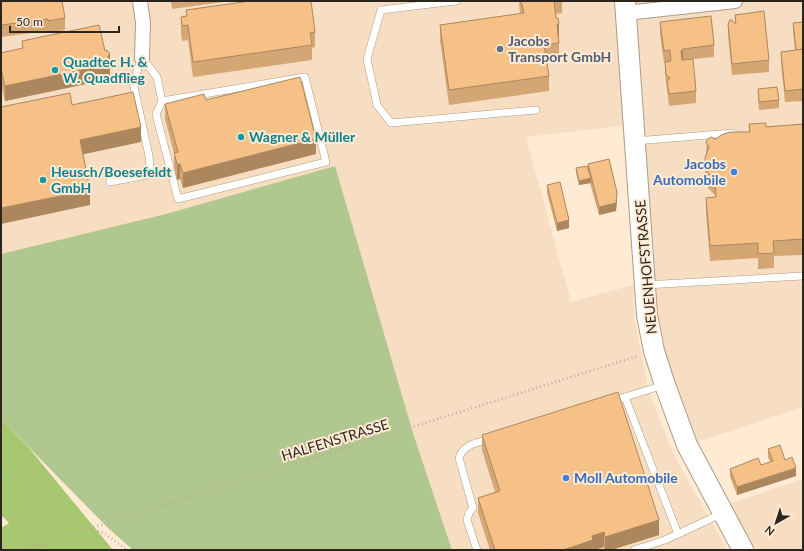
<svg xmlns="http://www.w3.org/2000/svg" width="804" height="551" font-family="Lato,sans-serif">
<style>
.built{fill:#f7ddc1}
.green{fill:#b0c78f}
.forest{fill:#a7c870}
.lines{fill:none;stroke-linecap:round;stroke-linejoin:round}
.lane-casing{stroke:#ae9b86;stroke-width:8}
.street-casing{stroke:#ae9b86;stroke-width:16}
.secondary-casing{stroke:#ae9b86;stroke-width:22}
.path{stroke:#bcac99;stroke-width:2.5;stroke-dasharray:1 3;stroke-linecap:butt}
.lane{stroke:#fff;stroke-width:7}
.street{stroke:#fff;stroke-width:14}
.secondary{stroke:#fff;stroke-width:20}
.wall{fill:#d4a673}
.shaded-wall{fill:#ac875e}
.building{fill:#f6c186;stroke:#ac875e}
.service-dot{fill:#5c6f8a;stroke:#ffead3;stroke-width:1.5}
.culture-dot{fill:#0f9aa8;stroke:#ffead3;stroke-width:1.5}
.shop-dot{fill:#3f7fe0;stroke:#ffead3;stroke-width:1.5}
.labels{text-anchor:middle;stroke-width:4;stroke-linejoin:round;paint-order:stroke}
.service-label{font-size:14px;font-weight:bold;fill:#4e5e75;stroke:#ffead3;text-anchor:start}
.culture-label{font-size:14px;font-weight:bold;fill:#0d838f;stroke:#ffead3;text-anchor:start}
.shop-label{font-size:14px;font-weight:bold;fill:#366cbe;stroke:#ffead3;text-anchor:end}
.street-label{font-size:14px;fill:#2c251d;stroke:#ffead3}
</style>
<rect width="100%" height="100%" fill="#ffead3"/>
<!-- built -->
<g class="built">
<polygon points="1,1 803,1 803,407 697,442 673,383 659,341 651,283 645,123 526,137 571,302 633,285 634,317 649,392 673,453 727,550 452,550 413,433 166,214 1,254"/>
<polygon points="803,479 803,550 756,550 729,504"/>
</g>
<!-- green -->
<polygon class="green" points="335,166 413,433 452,550 133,550 108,528 1,419 1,254 166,214"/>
<!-- forest -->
<polygon class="forest" points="1,419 29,448 113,550 1,550 1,528 9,523 1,515"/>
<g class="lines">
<defs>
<g id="lane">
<polyline points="456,1 381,10 367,59 377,105 391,123 536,110"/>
<polyline points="142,58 157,77 162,101 305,77 326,162 178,199 156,114 162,101"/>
<polyline points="635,141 733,133"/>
<polyline points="110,182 147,175 150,168 149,156 133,82 142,58"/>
<polyline points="645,285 803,276"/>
<polyline points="625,397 678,534"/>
<polyline points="612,401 664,385"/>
<path d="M477 550 467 520 469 513 473 508 459 458C463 444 477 443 490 439"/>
<polyline points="634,550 665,540 723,513"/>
</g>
<g id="street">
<polyline points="140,1 143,23 142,58"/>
<polyline points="626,13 735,1"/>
</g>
<polyline id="secondary" points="625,1 647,315 654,351 665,385 687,445 743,550"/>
</defs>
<!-- lane casing -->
<use href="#lane" class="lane-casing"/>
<!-- street casing -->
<use href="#street" class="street-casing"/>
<!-- secondary casing -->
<use href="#secondary" class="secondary-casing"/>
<!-- path -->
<g class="path">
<polyline points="1,464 51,511 66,521 104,533 127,550"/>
<polyline points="21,550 638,356"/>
</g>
<!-- lane -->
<use href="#lane" class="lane"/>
<!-- street -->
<use href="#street" class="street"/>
<!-- secondary -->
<use href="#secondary" class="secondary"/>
</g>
<!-- wall -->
<g class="wall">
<polygon points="1,1 65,18 65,30 48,33 48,31 1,37"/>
<polygon points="171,1 230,1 172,9"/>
<polygon points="519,1 562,1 562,13 555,14 559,38 559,58 546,60 549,76 549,91 449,105 440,40 440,25 520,14"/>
<polygon points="186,10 315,32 315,47 312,48 312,60 193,77 188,40 182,41 181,32 181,17 186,16"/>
<polygon points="735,15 769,60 769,72 732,75 728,35 728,24 735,23"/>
<polygon points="660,22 714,45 714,57 693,59 696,91 696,103 669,106 665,73 665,62 664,63 660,34"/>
<polygon points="803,22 803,101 785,102 781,63 781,52 795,50 793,31 793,23"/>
<polygon points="22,41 105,51 110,54 110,79 5,101 1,85 1,53 22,49"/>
<polygon points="758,89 779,100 779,108 759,110 758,97"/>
<polygon points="206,100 316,154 183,188 180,179 177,180 174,168 174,153 165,119 165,104"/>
<polygon points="749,124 766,127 803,124 803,255 774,256 774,268 758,269 758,258 710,261 706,213 706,198 715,197 715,195 708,188 705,184 705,158 706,153 707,140 716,139 749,132"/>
<polygon points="588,164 617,200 616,211 599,215 590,183 579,185 576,173 576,168 588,168"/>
<polygon points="547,185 569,228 557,231 547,193"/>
<polygon points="482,435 659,535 611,550 604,550 604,547 594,550 490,550 478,513 478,498 495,492 482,450"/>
<polygon points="768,449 785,460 796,476 737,495 730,477 730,469 761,465 770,462 768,457"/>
</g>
<!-- shaded-wall -->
<g class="shaded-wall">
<polygon points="559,23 559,38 557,40 557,25"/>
<polygon points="683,49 683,60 681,63 681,51"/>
<polygon points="110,54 110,79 5,101 5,86 108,56"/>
<polygon points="141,127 141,142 80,155 80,140"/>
<polygon points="316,139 316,154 183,188 183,173"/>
<polygon points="177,164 180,164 180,179 177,180"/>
<polygon points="591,178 591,183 579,185 579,181"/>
<polygon points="90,190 90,205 1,224 1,208"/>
<polygon points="617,192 617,200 616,211 599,215 599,207"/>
<polygon points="569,220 569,228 557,231 557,223"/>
<polygon points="796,468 796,476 737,495 737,487"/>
<polygon points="659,520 659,535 611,550 605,550 605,537"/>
<polygon points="604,532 604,547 594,550 563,550 592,536"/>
</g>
<!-- building -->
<g class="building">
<polygon points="1,1 62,1 65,18 48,21 48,19 1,25"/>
<polygon points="250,1 311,1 315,32 310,33 312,45 193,62 188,25 182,26 181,17 187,16 186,10"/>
<polygon points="520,1 554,1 556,18 558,18 559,23 557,25 559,43 544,45 549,76 449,90 440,25 524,13 522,4 521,4"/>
<polygon points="764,11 769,60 732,64 728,24 730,20 732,20 734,23 736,23 735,15"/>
<polygon points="711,16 714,45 683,49 681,51 682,60 693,59 696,91 669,94 667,81 670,78 666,75 665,62 671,61 670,50 664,51 660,22"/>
<polygon points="803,22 803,49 796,50 793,23"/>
<polygon points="99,25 105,51 107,50 110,54 108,56 110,64 5,86 1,69 1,53 23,48 22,41"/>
<polygon points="803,49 803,89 785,91 781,52"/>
<polygon points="300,77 316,139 183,173 180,164 177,164 174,153 178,152 165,104 204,94 206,100"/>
<polygon points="777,87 779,100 759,102 758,89"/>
<polygon points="133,92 141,127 80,140 90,190 1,208 1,107 70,93 72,105"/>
<polygon points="766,123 766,127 803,124 803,239 773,241 774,253 758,254 758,243 710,246 706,198 716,197 715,180 708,173 705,168 705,158 709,147 706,143 707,140 711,137 716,139 721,135 730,132 750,132 749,124"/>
<polygon points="609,159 617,192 616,203 599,207 588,164"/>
<polygon points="587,166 591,178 579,181 576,168"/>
<polygon points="560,182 569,220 557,223 547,185"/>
<polygon points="618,392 659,520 605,537 604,532 592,536 593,540 563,550 550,550 549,549 546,550 495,550 478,498 500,491 482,435"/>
<polygon points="780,445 785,460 792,457 796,468 737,487 730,469 758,458 761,465 773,461 768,449"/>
</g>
<!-- markers -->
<circle class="service-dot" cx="500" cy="49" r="4"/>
<g class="culture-dot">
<circle cx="55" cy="70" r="4"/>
<circle cx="241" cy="137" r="4"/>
<circle cx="43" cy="180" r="4"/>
</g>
<g class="shop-dot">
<circle cx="734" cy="172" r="4"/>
<circle cx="566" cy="478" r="4"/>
</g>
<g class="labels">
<!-- service labels -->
<g class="service-label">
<text x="508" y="46">Jacobs<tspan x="508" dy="16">Transport GmbH</tspan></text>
</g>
<!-- culture labels -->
<g class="culture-label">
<text x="63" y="67">Quadtec H. &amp;<tspan x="63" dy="16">W. Quadflieg</tspan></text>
<text x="249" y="142">Wagner &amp; Müller</text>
<text x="51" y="177">Heusch/Boesefeldt<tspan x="51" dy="16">GmbH</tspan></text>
</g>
<!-- shop labels -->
<g class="shop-label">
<text x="726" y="169">Jacobs<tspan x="726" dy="16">Automobile</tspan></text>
<text x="574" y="483" text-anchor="start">Moll Automobile</text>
</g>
<!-- street labels -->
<g class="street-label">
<text transform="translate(646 267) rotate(-95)" y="5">NEUENHOFSTRASSE</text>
<text transform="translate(335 440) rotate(-17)" y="5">HALFENSTRASSE</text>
</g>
</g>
<!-- border -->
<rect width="804" height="551" fill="none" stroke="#2c251d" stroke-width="4"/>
<!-- north arrow -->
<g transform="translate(776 523) rotate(219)" stroke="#ffead3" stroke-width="3" paint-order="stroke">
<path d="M0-3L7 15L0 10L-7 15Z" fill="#2c251d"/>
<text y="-6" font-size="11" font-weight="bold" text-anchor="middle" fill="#2c251d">N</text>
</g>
<!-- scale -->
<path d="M10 26v6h109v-6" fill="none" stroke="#2c251d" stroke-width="2"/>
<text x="16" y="26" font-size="12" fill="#2c251d" stroke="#ffead3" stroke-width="3" paint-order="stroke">50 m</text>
</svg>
